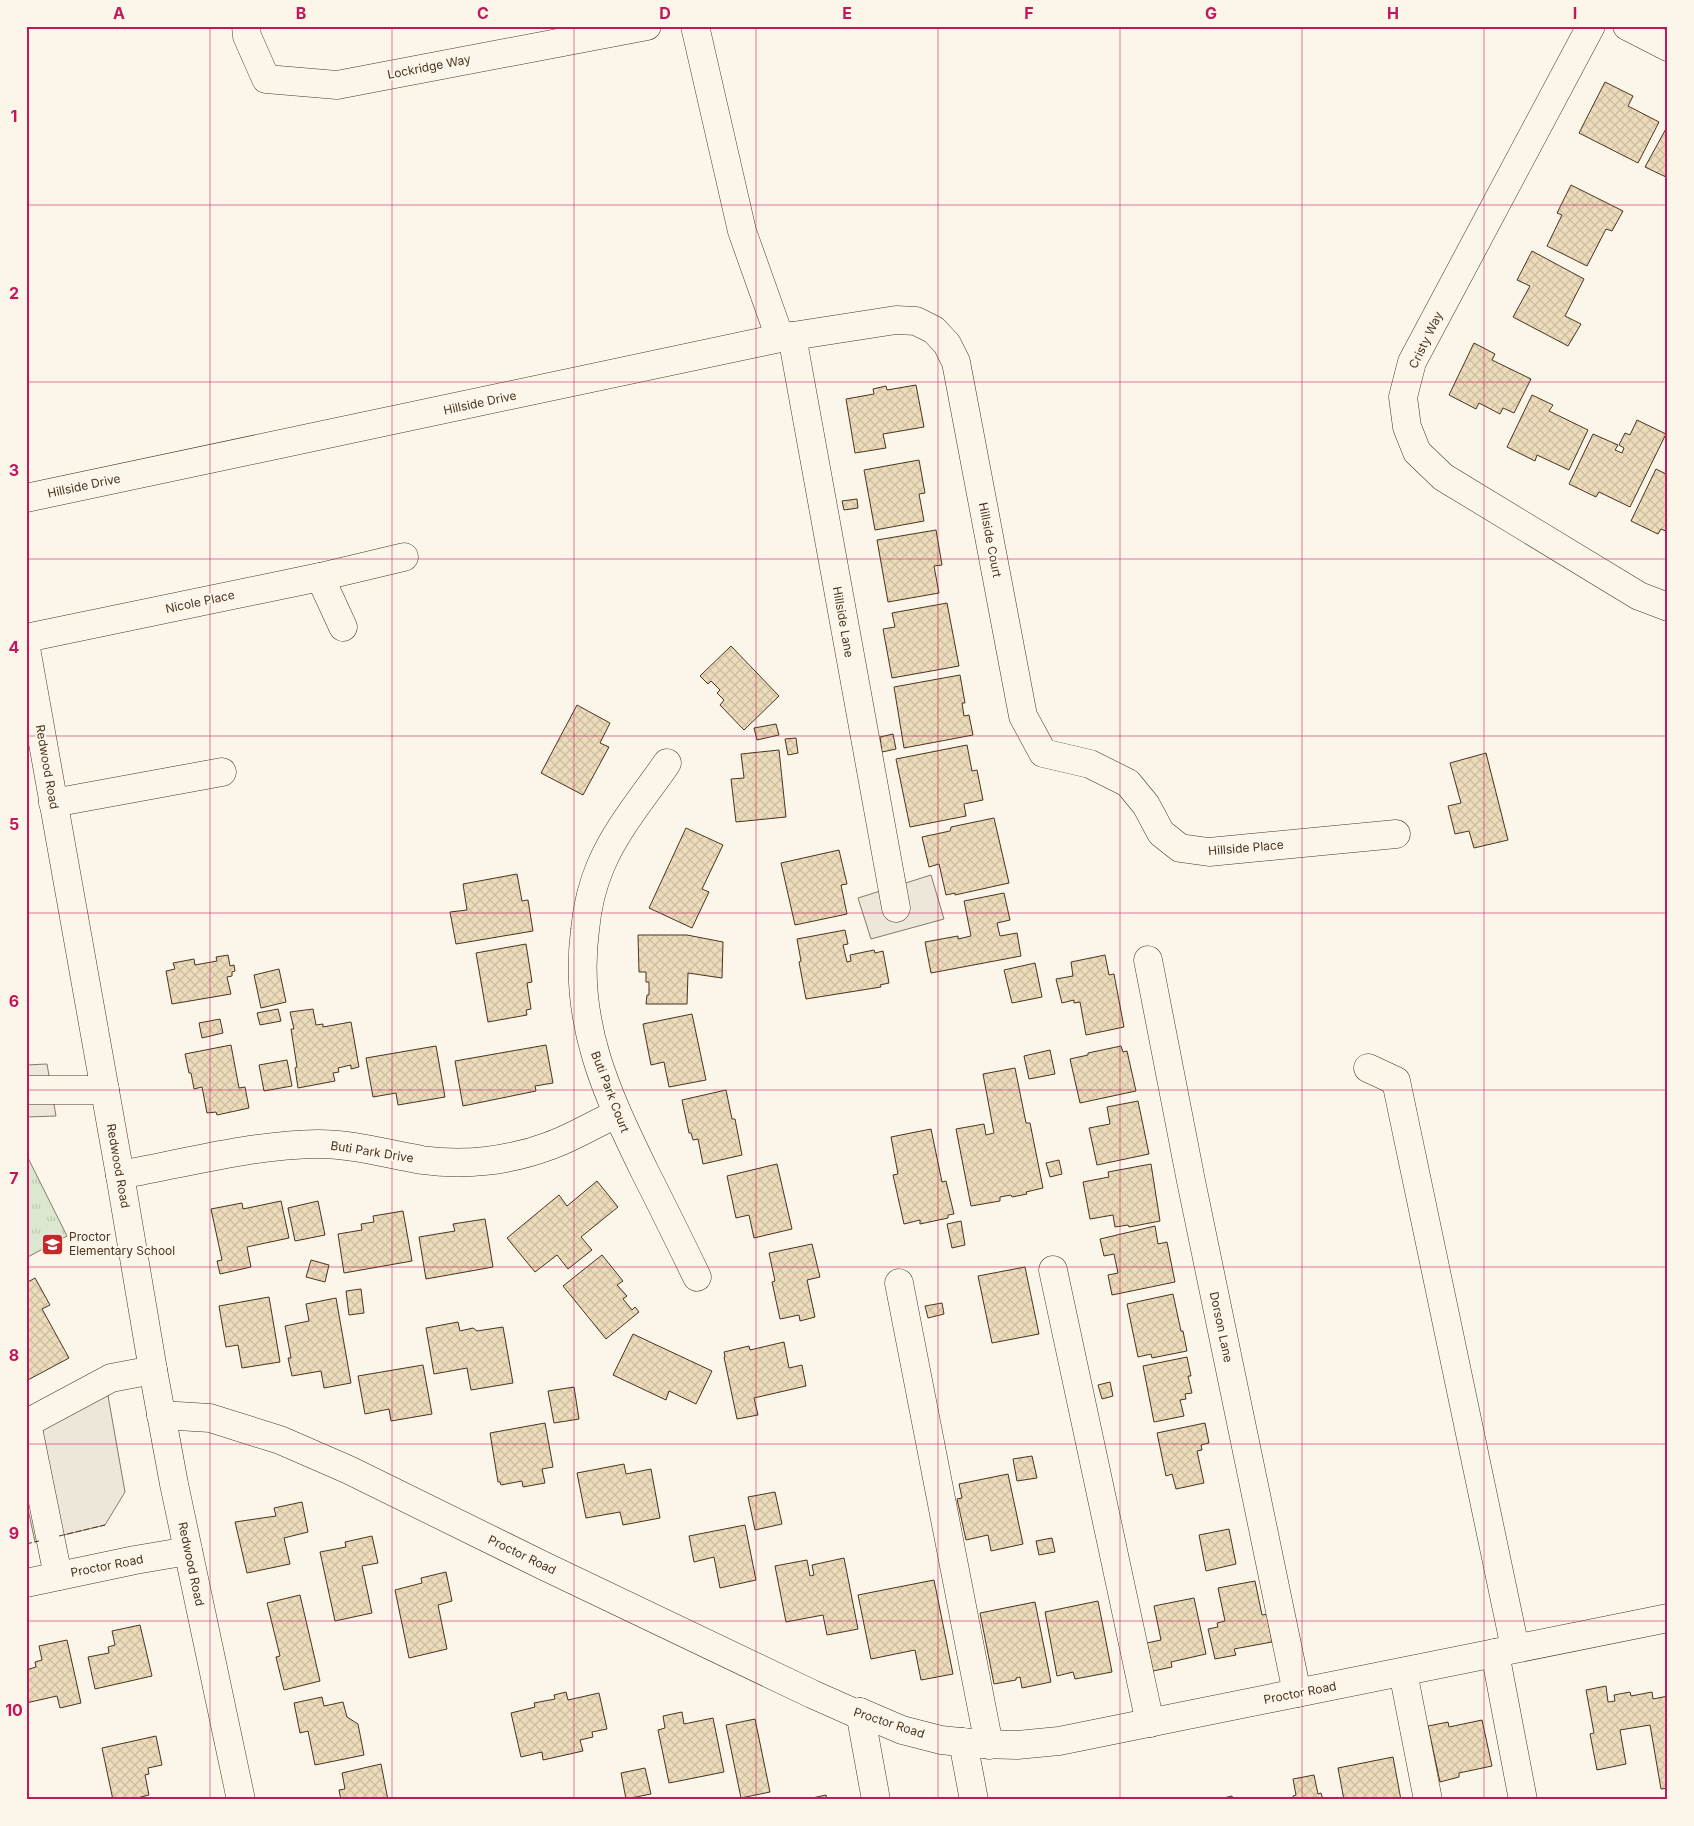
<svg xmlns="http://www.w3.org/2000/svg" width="1694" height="1826" font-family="Inter,sans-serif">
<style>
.park{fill:url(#park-tufts);stroke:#887966}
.parking{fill:#ede7d9;stroke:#887966}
.building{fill:url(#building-cross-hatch);stroke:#4a3520}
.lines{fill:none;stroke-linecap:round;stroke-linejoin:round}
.minor-casing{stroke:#4a3520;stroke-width:29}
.major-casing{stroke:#4a3520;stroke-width:29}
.minor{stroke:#fbf6e9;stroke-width:28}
.major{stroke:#fbf6e9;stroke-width:28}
.fence{stroke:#4a3520;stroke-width:1;stroke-dasharray:6 2.5;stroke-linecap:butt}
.grid{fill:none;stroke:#c2185b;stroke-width:1;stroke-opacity:0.55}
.labels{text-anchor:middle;stroke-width:4;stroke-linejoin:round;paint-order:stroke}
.street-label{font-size:12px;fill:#4a3520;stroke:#fbf6e9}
.poi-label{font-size:12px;fill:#4a3520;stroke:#fbf6e9;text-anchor:start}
.neatline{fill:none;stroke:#c2185b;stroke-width:2}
.grid-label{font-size:16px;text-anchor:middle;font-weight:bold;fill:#c2185b}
</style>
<defs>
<pattern id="park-tufts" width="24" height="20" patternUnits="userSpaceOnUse" patternTransform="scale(1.25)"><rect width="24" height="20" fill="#dce7d0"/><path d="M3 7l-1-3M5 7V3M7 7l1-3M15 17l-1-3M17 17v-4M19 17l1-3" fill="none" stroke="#bec7b2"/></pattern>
<pattern id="building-cross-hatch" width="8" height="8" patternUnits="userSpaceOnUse" patternTransform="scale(1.25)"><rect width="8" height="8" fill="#ecdcbc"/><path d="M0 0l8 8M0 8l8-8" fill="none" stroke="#ccbda1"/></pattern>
</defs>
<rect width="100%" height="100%" fill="#fbf6e9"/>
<!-- park -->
<polygon class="park" points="26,1154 67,1236 26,1258"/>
<!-- parking -->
<g class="parking">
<polygon points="931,875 944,919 871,939 858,898"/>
<polygon points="47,1064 56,1116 26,1117 26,1065"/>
<polygon points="104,1373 125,1492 105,1525 35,1542 26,1500 26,1413"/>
</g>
<!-- building -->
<g class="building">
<polygon points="1605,82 1633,96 1628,106 1659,122 1638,163 1579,133"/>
<polygon points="1668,125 1668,174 1666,177 1645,167"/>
<polygon points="1571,185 1623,211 1612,231 1606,229 1587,266 1547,246 1562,215 1557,213"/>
<polygon points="1532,251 1584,279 1565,316 1581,324 1568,346 1513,317 1530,286 1517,280"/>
<polygon points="1474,343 1495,354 1492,360 1531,379 1514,413 1503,408 1500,414 1479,403 1476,409 1449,395"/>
<polygon points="916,385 924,427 883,434 886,448 855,453 846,399 874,394 873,389 886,386 887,390"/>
<polygon points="1532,395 1553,405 1549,411 1588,430 1569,470 1537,455 1535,461 1507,447"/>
<polygon points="1637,420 1666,434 1630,507 1599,492 1596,497 1569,484 1593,434 1618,445 1615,450 1622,453 1624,448 1619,445 1625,433 1630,435"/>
<polygon points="919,460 925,493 919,494 924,521 875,530 864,470"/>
<polygon points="1656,469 1668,475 1668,532 1661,529 1658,534 1631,521"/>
<polygon points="857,499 858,508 844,510 842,501"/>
<polygon points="936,530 942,565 934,566 939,593 888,602 877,540"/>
<polygon points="947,603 959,666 892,678 883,629 895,627 892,613"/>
<polygon points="731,646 779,696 744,730 720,705 724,700 717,693 720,690 711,681 708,684 700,676"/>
<polygon points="960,675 965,703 962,703 964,716 969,715 973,735 904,748 894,687"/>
<polygon points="577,705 610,723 600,743 609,747 583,795 541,773"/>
<polygon points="776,724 779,735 757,740 754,728"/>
<polygon points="893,734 896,749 882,752 880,737"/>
<polygon points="796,738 798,753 788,755 785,739"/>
<polygon points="967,745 972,771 977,770 983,800 964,804 966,816 910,827 896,759"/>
<polygon points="779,750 786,817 736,822 731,779 744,778 741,754"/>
<polygon points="1486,753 1508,840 1474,848 1469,831 1455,834 1448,806 1461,803 1450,763"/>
<polygon points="994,818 1009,883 955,895 955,893 946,895 939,864 929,867 922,837 950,831 951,827"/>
<polygon points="686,828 723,845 702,889 709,892 692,928 649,908"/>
<polygon points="839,850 847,884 841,885 847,914 795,925 781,863"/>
<polygon points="517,874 522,901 528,900 533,931 456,944 450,912 467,910 463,884"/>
<polygon points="1004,893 1010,920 997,923 1000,936 1017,933 1021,956 931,973 925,942 958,936 958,939 971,936 964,901"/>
<polygon points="845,930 848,944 843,945 847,962 851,961 850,955 874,950 875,953 883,951 889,983 880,985 881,987 806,999 799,962 801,961 797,939"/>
<polygon points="638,935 687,935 723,942 722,978 688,973 687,1004 646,1004 647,995 649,995 649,982 646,982 646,972 639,972"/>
<polygon points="526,944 532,982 527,983 531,1009 526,1010 527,1015 488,1022 476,953"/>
<polygon points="228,955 230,966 234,965 235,971 232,972 232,976 227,977 231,994 172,1004 166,971 175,969 173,963 194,959 195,965 217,961 216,957"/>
<polygon points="1105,955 1109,975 1114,974 1124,1027 1086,1035 1080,1002 1074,1003 1074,1000 1062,1003 1056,979 1073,976 1071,962"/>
<polygon points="1035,963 1042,997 1012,1003 1004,970"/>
<polygon points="279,969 286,1002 261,1008 254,975"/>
<polygon points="278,1009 281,1021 260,1025 257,1013"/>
<polygon points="313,1009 316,1025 323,1024 323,1027 351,1022 359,1067 351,1069 351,1065 338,1068 339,1072 333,1073 335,1081 298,1088 295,1068 297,1067 291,1029 294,1029 290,1012"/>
<polygon points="692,1014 706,1080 669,1087 664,1062 651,1065 643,1024"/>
<polygon points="220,1019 223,1033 202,1038 199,1023"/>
<polygon points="231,1045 239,1088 245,1087 249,1108 217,1115 216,1112 207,1113 202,1087 194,1089 191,1073 189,1073 185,1054"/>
<polygon points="546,1045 553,1083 535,1086 536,1091 463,1106 455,1061"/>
<polygon points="436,1046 445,1097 398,1105 396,1093 373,1097 366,1058"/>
<polygon points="1121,1046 1123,1052 1127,1051 1136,1091 1080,1103 1070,1059 1088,1055 1088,1053"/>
<polygon points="1050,1050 1055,1074 1029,1079 1024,1056"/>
<polygon points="287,1060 292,1086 264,1091 259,1065"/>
<polygon points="1015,1068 1026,1123 1030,1123 1043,1188 1026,1192 1027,1194 1012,1197 1011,1195 1000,1197 1000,1201 971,1206 956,1129 984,1124 986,1135 994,1133 983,1074"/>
<polygon points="726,1090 732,1119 735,1119 742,1155 703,1164 698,1139 693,1140 691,1133 689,1133 682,1100"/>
<polygon points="1138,1101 1149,1154 1097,1165 1089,1128 1110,1124 1107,1107"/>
<polygon points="931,1129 942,1182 946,1181 954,1214 948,1215 948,1218 920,1224 920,1220 904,1224 893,1175 898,1174 891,1137"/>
<polygon points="1059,1160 1062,1174 1050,1177 1046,1163"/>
<polygon points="777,1164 792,1229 754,1238 749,1215 736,1218 727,1176"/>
<polygon points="1151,1164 1160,1221 1129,1227 1128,1225 1115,1227 1113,1215 1090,1219 1083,1182 1109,1177 1108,1172"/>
<polygon points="597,1181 618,1207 581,1237 592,1250 568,1269 557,1255 535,1272 507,1238 559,1195 567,1206"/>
<polygon points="281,1201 289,1238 247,1247 251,1267 220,1274 217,1261 222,1260 211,1209 242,1203 243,1209"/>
<polygon points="318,1201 325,1235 295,1241 288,1208"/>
<polygon points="403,1211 412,1261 344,1273 338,1234 362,1230 361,1224 374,1222 373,1216"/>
<polygon points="485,1219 493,1267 426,1279 419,1237 455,1231 453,1224"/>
<polygon points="961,1221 965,1245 952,1248 947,1224"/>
<polygon points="1155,1226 1158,1244 1167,1242 1175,1282 1112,1295 1108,1275 1118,1273 1114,1254 1104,1256 1100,1239"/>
<polygon points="812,1244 820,1277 807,1280 815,1317 800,1321 799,1315 780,1319 772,1282 775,1281 769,1253"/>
<polygon points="602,1255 623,1281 617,1285 627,1296 623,1299 632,1310 635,1307 639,1312 606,1339 563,1286"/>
<polygon points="311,1260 329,1265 325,1282 306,1277"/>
<polygon points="1025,1267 1039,1334 992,1343 978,1276"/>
<polygon points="35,1278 50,1305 42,1309 69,1358 26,1381 26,1283"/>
<polygon points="361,1289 364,1313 349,1315 346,1291"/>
<polygon points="1173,1294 1181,1331 1183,1331 1187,1351 1152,1358 1151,1354 1138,1357 1127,1304"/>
<polygon points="269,1297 280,1362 242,1368 238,1345 226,1347 219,1306"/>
<polygon points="336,1298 351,1383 324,1388 321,1371 292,1376 288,1358 291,1358 285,1326 309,1321 306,1304"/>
<polygon points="942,1303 944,1314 928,1318 925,1306"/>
<polygon points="458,1322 460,1331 473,1328 477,1331 503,1327 513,1383 471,1390 467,1368 434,1374 426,1328"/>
<polygon points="633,1334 712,1371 696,1404 669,1391 666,1400 613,1375"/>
<polygon points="784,1342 789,1368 802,1365 806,1386 754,1398 758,1415 737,1419 724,1357 725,1357 724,1352 749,1346 750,1350"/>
<polygon points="1187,1357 1191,1376 1188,1376 1192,1393 1185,1394 1186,1399 1180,1400 1184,1416 1154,1422 1143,1366"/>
<polygon points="423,1365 432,1414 391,1421 389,1409 365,1414 358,1376"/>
<polygon points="1110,1382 1113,1396 1102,1399 1098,1385"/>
<polygon points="574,1387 579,1419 554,1423 548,1391"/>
<polygon points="545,1423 553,1467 542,1469 545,1483 523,1487 522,1481 501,1485 500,1482 498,1482 490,1433"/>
<polygon points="1205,1423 1209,1443 1201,1445 1202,1450 1197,1451 1204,1483 1176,1489 1172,1474 1166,1476 1157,1433"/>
<polygon points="1032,1456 1037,1478 1017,1481 1013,1459"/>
<polygon points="624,1464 626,1474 651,1469 660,1518 623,1525 620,1512 586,1518 577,1473"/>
<polygon points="1008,1474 1023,1544 991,1551 988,1535 966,1540 957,1499 962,1498 959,1484"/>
<polygon points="775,1492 782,1524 755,1530 748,1497"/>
<polygon points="302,1502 308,1532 284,1538 290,1564 247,1573 235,1522 276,1516 274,1508"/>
<polygon points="745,1525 756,1580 720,1588 714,1557 694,1562 689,1536"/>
<polygon points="1229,1529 1236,1564 1206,1571 1199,1535"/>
<polygon points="372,1536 378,1563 362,1566 372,1613 335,1621 320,1552 346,1547 345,1542"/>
<polygon points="1052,1538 1055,1552 1039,1555 1036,1541"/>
<polygon points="844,1558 858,1629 827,1635 823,1615 786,1622 775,1566 807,1560 810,1576 814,1575 812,1565"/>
<polygon points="446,1572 452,1601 438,1605 447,1649 409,1658 395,1590 422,1583 421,1578"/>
<polygon points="934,1580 953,1674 921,1680 915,1650 871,1659 858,1595"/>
<polygon points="1255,1581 1262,1615 1267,1614 1272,1642 1234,1649 1236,1655 1215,1659 1208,1629 1218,1627 1217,1623 1225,1621 1218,1588"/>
<polygon points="300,1595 320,1681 284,1690 276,1657 280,1656 267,1603"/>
<polygon points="1194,1598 1206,1654 1171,1662 1172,1667 1153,1671 1147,1643 1161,1640 1154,1606"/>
<polygon points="1098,1601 1112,1672 1075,1679 1073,1672 1057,1676 1045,1612"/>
<polygon points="1035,1602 1051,1682 1022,1688 1020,1677 1016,1678 1016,1680 994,1684 980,1613"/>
<polygon points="140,1625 152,1676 95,1689 88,1657 109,1653 108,1647 115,1645 112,1631"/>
<polygon points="67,1640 81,1703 60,1708 57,1696 26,1703 26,1670 36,1667 35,1662 42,1660 39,1646"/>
<polygon points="1606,1686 1608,1702 1615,1701 1614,1695 1630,1692 1631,1696 1652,1692 1653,1699 1668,1696 1668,1788 1661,1789 1650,1725 1620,1730 1626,1764 1597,1770 1590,1734 1594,1733 1586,1690"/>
<polygon points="566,1692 568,1700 599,1693 607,1729 592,1732 593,1737 580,1740 583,1751 543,1760 542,1752 521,1757 511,1713 535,1707 534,1703 555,1699 554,1695"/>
<polygon points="322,1697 324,1706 343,1702 347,1717 358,1724 364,1755 315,1765 308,1731 300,1733 294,1703"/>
<polygon points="682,1712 684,1724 713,1718 724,1772 669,1783 658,1730 665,1728 663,1716"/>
<polygon points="755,1719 770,1792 741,1798 726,1725"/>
<polygon points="1482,1720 1492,1766 1459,1773 1459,1777 1440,1782 1428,1726 1448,1722 1449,1727"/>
<polygon points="156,1736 162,1765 148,1768 149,1774 145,1775 149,1795 129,1800 113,1800 102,1748"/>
<polygon points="1393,1757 1401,1800 1344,1800 1338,1768"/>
<polygon points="381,1764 388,1800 341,1800 339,1790 345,1789 342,1773"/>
<polygon points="645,1768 651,1794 626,1799 621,1773"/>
<polygon points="1314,1775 1318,1794 1321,1793 1323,1800 1293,1800 1293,1796 1296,1795 1293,1779"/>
<polygon points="826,1795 827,1800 803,1800"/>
<polygon points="1232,1796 1233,1800 1215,1800"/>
</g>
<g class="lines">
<defs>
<g id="minor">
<polyline points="246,26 247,36 266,79 337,85 647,26"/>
<polyline points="695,26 742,231 780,338"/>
<polyline points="1591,26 1412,362 1403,397 1407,427 1417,452 1443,477 1639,596 1668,607"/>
<polyline points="1627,26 1668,47"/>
<polyline points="792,336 896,908"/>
<polyline points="26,498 780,338 896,320 916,321 934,330 947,344 956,362 1023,716 1043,753 1090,764 1128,783 1146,805 1161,833 1180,848 1209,852 1396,834"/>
<polyline points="320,577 404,557"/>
<polyline points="26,638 320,577 343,627"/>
<path d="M667 763C645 795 616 829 601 865 592 886 587 908 585 930 573 1022 606 1092 645 1172 663 1207 680 1242 697 1277"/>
<polyline points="53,803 222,772"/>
<polyline points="1148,960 1191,1181 1297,1693"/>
<polyline points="1368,1068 1396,1081 1515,1648"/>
<polyline points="26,1090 105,1090"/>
<path d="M120 1175C185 1163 251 1145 318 1144 353 1144 387 1154 422 1160 464 1166 509 1161 549 1146 572 1138 594 1124 617 1114"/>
<polyline points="1053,1270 1150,1723"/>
<polyline points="899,1283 989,1745"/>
<polyline points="161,1415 210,1418 280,1440 349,1470 542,1565 812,1694 857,1714 860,1712 902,1730 941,1740 979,1744 1017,1745 1059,1741 1668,1618"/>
<polyline points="58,1576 27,1423 111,1378 153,1370"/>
<polyline points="26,1583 135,1560 188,1551"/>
<polyline points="1495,1653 1523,1800"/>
<polyline points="1403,1672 1428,1800"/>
<polyline points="860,1712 876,1800"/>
<polyline points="963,1742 974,1800"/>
</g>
<polyline id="major" points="26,648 120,1175 153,1370 174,1484 241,1800"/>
</defs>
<!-- minor casing -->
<use href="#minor" class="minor-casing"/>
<!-- major casing -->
<use href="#major" class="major-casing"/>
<!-- minor -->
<use href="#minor" class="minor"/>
<!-- major -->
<use href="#major" class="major"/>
<!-- fence -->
<g class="fence">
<polyline points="59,1536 105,1525"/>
<polyline points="26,1544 39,1541"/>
</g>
</g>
<!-- grid -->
<path class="grid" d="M210 26V1800M392 26V1800M574 26V1800M756 26V1800M938 26V1800M1120 26V1800M1302 26V1800M1484 26V1800M26 205H1668M26 382H1668M26 559H1668M26 736H1668M26 913H1668M26 1090H1668M26 1267H1668M26 1444H1668M26 1621H1668"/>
<!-- icons -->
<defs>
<symbol id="school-square" viewBox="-11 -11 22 22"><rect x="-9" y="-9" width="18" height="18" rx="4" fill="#c62828" stroke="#fbf6e9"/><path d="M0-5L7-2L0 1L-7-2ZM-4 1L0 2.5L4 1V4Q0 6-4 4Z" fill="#fff"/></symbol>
</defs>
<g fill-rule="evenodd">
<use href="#school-square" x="40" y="1232" width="25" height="25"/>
</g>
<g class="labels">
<!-- street labels -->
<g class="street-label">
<text transform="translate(429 67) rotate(-11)" y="4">Lockridge Way</text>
<text transform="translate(1426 340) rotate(-64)" y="4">Cristy Way</text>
<text transform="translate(480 403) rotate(-12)" y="4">Hillside Drive</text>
<text transform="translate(84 486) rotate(-12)" y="4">Hillside Drive</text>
<text transform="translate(990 540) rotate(79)" y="4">Hillside Court</text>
<text transform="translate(200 602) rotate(-12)" y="4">Nicole Place</text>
<text transform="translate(843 622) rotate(80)" y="4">Hillside Lane</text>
<text transform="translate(47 767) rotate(80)" y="4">Redwood Road</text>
<text transform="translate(1246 848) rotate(-5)" y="4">Hillside Place</text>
<text transform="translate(610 1092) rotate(69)" y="4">Buti Park Court</text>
<text transform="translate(372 1152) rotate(9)" y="4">Buti Park Drive</text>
<text transform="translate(118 1166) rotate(80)" y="4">Redwood Road</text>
<text transform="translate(1221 1327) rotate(78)" y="4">Dorson Lane</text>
<text transform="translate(522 1555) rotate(26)" y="4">Proctor Road</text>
<text transform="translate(191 1564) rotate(78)" y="4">Redwood Road</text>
<text transform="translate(107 1566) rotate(-11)" y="4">Proctor Road</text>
<text transform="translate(1300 1693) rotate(-11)" y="4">Proctor Road</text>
<text transform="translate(889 1723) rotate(18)" y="4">Proctor Road</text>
</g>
<!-- poi labels -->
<g class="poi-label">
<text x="69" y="1241">Proctor<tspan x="69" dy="14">Elementary School</tspan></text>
</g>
</g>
<!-- border -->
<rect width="1694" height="1826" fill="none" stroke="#fbf6e9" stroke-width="55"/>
<rect x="28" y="28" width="1638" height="1770" class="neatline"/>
<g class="grid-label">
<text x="119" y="19">A</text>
<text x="301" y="19">B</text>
<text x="483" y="19">C</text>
<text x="665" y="19">D</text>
<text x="847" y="19">E</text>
<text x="1029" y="19">F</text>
<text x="1211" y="19">G</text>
<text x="1393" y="19">H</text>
<text x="1575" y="19">I</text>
<text x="14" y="122">1</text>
<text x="14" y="299">2</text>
<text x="14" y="476">3</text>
<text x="14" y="653">4</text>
<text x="14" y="830">5</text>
<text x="14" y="1007">6</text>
<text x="14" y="1184">7</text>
<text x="14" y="1361">8</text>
<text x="14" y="1539">9</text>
<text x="14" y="1716">10</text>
</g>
</svg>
